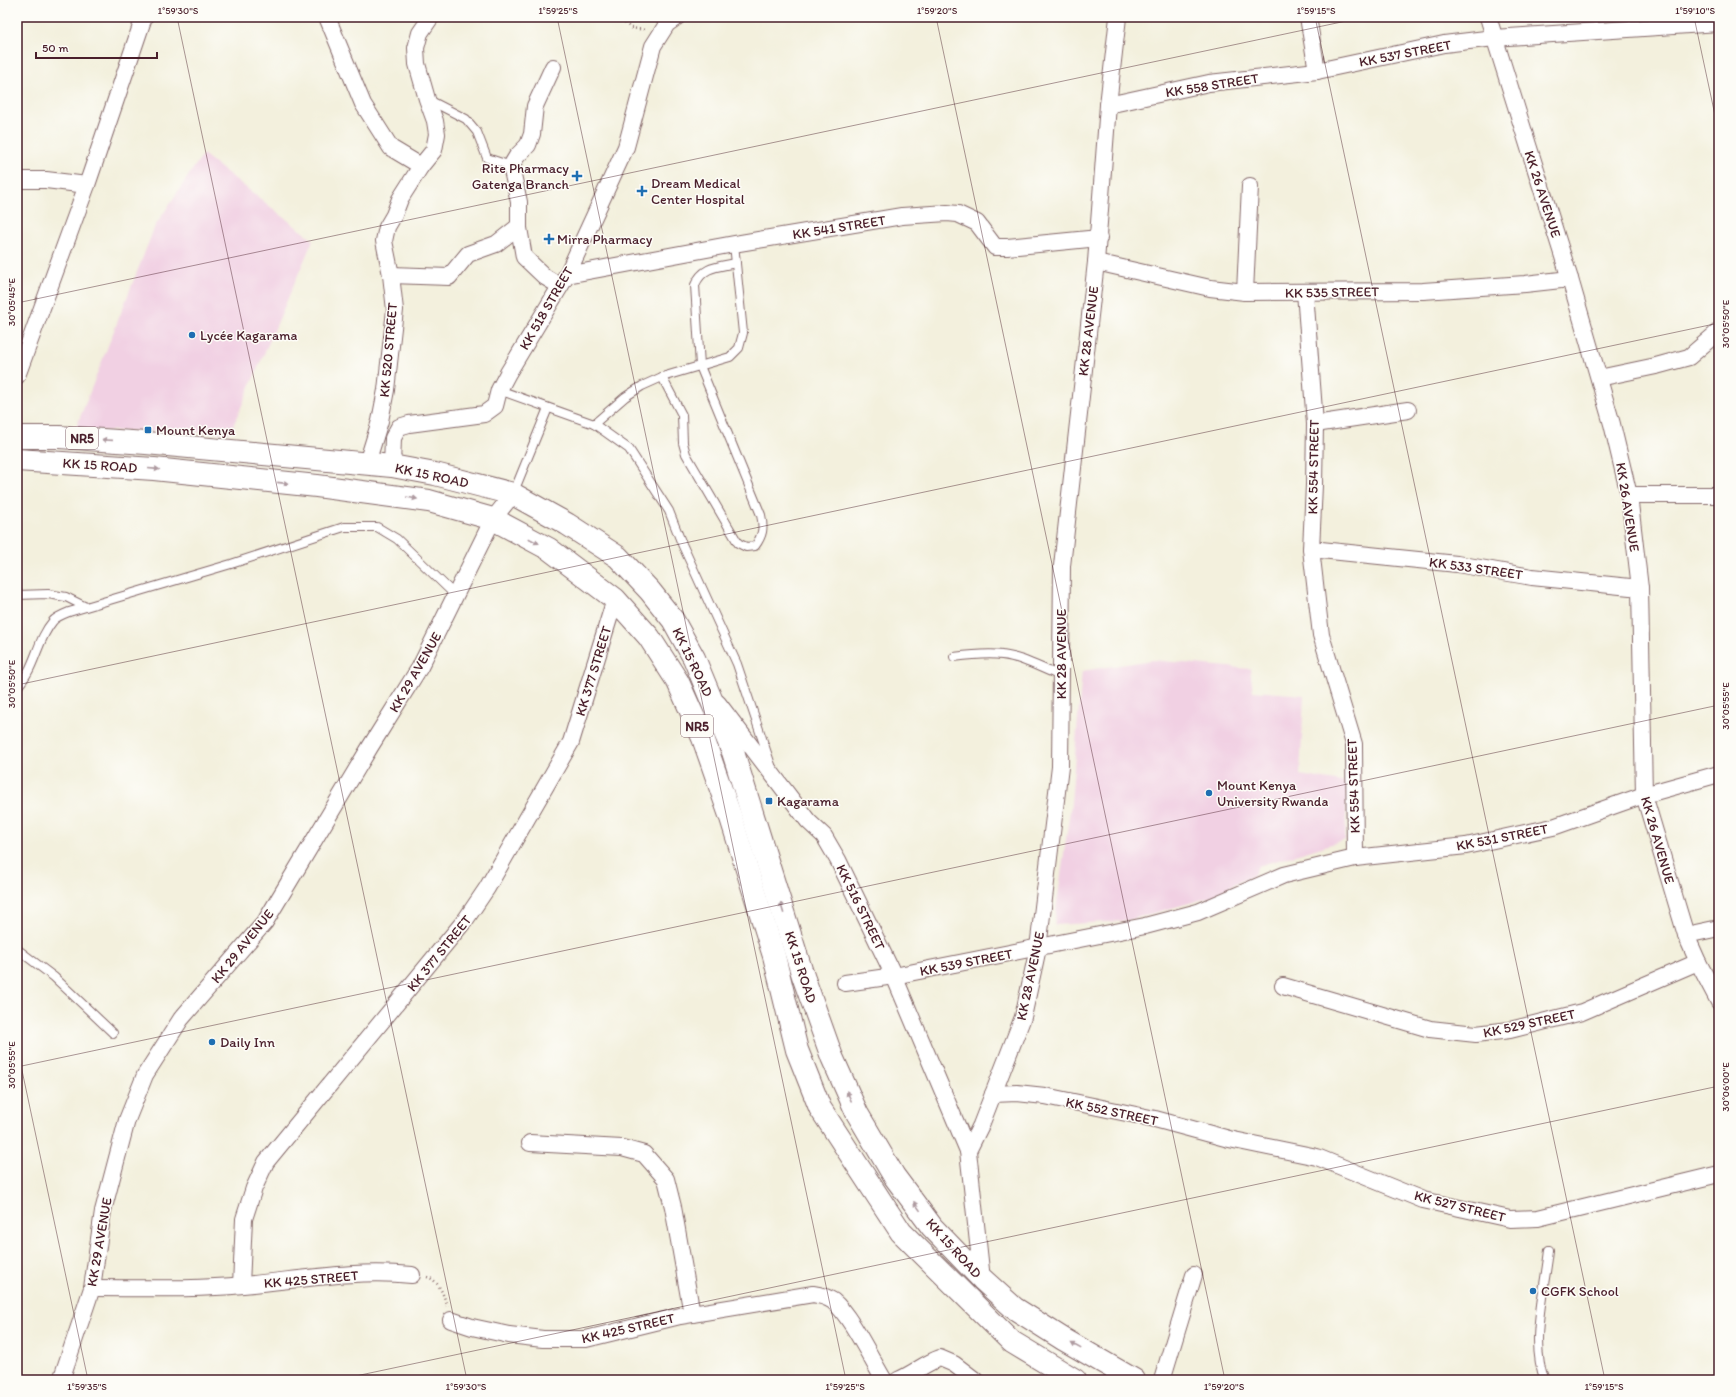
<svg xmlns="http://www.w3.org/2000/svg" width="1736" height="1397" font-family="Itim,sans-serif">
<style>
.built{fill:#f1d0e3}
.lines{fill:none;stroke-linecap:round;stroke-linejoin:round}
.service-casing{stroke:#856869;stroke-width:10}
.minor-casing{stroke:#856869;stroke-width:18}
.trunk-casing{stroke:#856869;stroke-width:24}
.path{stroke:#856869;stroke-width:2.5;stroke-dasharray:1 3;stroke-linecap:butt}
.service{stroke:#fff;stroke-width:8}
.minor{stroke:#fff;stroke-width:16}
.trunk{stroke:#fff;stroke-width:22}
.oneway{fill:#ae9aa0}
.ticks{fill:none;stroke:#4a1f2b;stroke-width:1;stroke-opacity:0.45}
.poi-dot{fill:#1f6fb2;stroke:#fdfcf7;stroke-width:1.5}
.labels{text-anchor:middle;stroke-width:3;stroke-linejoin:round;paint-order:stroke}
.shield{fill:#fdfcf7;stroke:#806168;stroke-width:1}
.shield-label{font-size:13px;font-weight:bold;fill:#4a1f2b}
.street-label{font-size:14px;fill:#4a1f2b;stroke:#fdfcf7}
.poi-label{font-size:14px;fill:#4a1f2b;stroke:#fdfcf7;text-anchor:start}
.neatline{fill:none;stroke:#4a1f2b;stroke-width:1.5}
.ticks-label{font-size:10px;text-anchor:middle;fill:#4a1f2b}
</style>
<rect width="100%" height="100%" fill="#fdfcf7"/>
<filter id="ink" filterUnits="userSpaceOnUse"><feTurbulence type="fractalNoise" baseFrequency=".025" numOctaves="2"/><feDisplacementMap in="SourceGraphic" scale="8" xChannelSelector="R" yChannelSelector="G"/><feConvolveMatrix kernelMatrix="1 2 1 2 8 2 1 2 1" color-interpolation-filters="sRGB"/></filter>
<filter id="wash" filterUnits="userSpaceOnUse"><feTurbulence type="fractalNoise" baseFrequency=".012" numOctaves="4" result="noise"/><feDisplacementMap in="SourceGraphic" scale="16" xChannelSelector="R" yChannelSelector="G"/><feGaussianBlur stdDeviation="0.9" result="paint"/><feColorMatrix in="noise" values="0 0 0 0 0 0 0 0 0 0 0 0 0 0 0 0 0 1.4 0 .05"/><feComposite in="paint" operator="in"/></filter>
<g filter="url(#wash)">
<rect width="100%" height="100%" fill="#f3f0dd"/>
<!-- built -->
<g class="built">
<polygon points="203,154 313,240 230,433 75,430 155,226"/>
<polygon points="1152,660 1250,669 1253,691 1304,695 1300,775 1347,783 1345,840 1258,866 1253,876 1234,884 1211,897 1125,921 1054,925 1071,803 1082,671"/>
</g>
</g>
<g filter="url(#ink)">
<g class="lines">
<defs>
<g id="service">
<polyline points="429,100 466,119 477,132 487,158 511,166"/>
<path d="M662 377 682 415 683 443 686 454 738 543 746 547 755 546C763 535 764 528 761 515L700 366 695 285C703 266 718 267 736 263"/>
<polyline points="499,390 594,424 629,449 669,511 682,544 737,664 771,765"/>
<polyline points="594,424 625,397 642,386 662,377 730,357 739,348 743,333 734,244"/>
<polyline points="513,494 548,408"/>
<polyline points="17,595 48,594 66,597 84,606"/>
<path d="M954 657C970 655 986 653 1002 655 1022 657 1042 669 1061 676"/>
<path d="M17 687C36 668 36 641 53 621 56 617 64 614 69 612L231 564 344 527H377L397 539 456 596"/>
<polyline points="17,949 54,977 113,1033"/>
<path d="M1545 1380C1529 1344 1545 1289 1549 1250"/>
</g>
<g id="minor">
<polyline points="327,17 363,104 391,148 421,166"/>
<polyline points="1308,17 1317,71"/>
<polyline points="1488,17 1570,279 1612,424 1629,495 1640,588 1644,795 1686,935 1698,962 1719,1002"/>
<polyline points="553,67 535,106 532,134 528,145 517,156 511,166 519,202 519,228 524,257 545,277 560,286"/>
<polyline points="1108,105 1209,83 1317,71 1444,44 1494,38 1719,23"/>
<polyline points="17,180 46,180 87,185"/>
<polyline points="1096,262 1210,288 1245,292 1423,291 1525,284 1570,279"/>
<polyline points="391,275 449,277 468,254 496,244 519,226"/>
<polyline points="567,275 734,244 902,216 947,213 958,214 977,223 995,247 1007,247 1099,238"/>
<polyline points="1245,292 1250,186"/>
<polyline points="17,376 87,185 144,17"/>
<polyline points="1599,378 1656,366 1689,357 1719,331"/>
<polyline points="1315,424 1408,410"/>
<polyline points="367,463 380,421 386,390 395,310 391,275 384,241 387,227 394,215 400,199 421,166 434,150 437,134 435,121 427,99 417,64 416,48 420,33 431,17"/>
<polyline points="392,466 393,438 399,427 409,424 484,414 495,406 499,390 508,373 567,275 626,147 653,46 667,24 677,17"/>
<polyline points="1629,495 1719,495"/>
<polyline points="1311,549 1457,564 1532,577 1640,588"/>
<polyline points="718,703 808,821 824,836 838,860 894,976 968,1151"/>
<polyline points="1355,858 1466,846 1553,827 1644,795 1719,774"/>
<polyline points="1686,935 1719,928"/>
<polyline points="845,983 894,976 1145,926 1198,912 1284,875 1355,858 1354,744 1321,635 1311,549 1314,485 1315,424 1305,292"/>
<polyline points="1283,986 1430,1029 1476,1034 1510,1030 1582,1012 1698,962"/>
<polyline points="993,1094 1017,1093 1045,1096 1155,1119 1229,1139 1317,1157 1423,1200 1510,1219 1538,1218 1719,1174"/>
<polyline points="530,1143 622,1148 644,1154 666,1179 673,1207 692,1314"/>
<polyline points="982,1279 968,1151 981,1125 1023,1017 1038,948 1060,767 1062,566 1096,262 1108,105 1118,17"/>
<polyline points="241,1285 244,1219 254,1188 266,1162 466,919 487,888 571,742 615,599"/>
<path d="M92 1288C142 1288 193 1290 243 1285 299 1280 356 1269 412 1275"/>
<path d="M451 1320 472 1327 509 1335 543 1339H586L680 1316 813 1294C820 1295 827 1297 833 1301 851 1316 871 1359 884 1380"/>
<polyline points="61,1380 92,1288 103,1211 127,1120 145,1075 181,1019 265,922 370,747 420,667 493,519 513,494"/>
<path d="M898 1380C913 1374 925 1363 940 1358L954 1364 975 1380"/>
<polyline points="1162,1380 1194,1275"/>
</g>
<g id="trunk">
<polyline points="17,437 59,437 146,443 392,466 435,474 513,494 567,524 618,557 650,591 673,620 694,658 733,752 803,976 832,1057 857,1113 894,1176 932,1227 982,1279 1014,1308 1063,1339 1134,1380"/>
<polyline points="17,460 154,469 317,486 429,501 493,519 549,549 615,599 649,637 678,682 703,738 731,818 774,956 797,1050 820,1108 901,1232 1012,1342 1075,1380"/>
</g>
</defs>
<!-- service casing -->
<use href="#service" class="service-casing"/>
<!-- minor casing -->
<use href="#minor" class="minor-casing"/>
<!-- trunk casing -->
<use href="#trunk" class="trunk-casing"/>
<!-- path -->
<g class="path">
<polyline points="620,17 621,20 631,28 645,30"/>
<path d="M427 1277C439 1280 444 1296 447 1306"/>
</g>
<!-- service -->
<use href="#service" class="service"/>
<!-- minor -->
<use href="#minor" class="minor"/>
<!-- trunk -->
<use href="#trunk" class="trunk"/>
</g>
<!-- one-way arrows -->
<defs><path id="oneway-solid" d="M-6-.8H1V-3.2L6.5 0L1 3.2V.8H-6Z"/></defs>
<g class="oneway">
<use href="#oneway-solid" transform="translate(107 440) rotate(-176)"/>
<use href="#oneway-solid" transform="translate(154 469) rotate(5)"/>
<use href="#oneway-solid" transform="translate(283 483) rotate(6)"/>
<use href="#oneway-solid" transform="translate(412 498) rotate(10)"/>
<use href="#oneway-solid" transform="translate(534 541) rotate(27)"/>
<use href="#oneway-solid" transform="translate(782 908) rotate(-107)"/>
<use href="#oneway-solid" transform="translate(849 1096) rotate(-114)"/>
<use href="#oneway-solid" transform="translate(917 1206) rotate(-126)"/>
<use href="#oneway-solid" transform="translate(1076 1346) rotate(-151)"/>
</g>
</g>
<!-- ticks -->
<path class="ticks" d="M177 17 467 1380M557 17 846 1380M936 17 1225 1380M1315 17 1605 1380M1694 17 1719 134M17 303 1365 17M17 685 1719 323M17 1047 88 1380M17 1067 1719 705M337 1380 1719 1086"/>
<!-- markers -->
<g class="poi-dot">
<path d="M575 170h4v4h4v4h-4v4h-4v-4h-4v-4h4z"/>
<path d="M640 185h4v4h4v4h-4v4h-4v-4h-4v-4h4z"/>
<path d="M547 233h4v4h4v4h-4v4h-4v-4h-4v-4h4z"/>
<circle cx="192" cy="335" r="4"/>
<rect x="144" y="426" width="8" height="8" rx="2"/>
<circle cx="1209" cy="793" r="4"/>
<rect x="765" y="797" width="8" height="8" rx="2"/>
<circle cx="212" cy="1042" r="4"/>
<circle cx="1533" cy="1291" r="4"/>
</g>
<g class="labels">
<!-- shield labels -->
<g class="shield">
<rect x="66" y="427" width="32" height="22" rx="3"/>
<rect x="681" y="715" width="32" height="22" rx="3"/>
</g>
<g class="shield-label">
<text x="82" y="443">NR5</text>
<text x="697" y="731">NR5</text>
</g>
<!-- street labels -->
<g class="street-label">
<text transform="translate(1405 53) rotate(-11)" y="5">KK 537 STREET</text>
<text transform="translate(1212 85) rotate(-9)" y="5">KK 558 STREET</text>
<text transform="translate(1543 194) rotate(72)" y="5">KK 26 AVENUE</text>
<text transform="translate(839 227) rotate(-9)" y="5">KK 541 STREET</text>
<text transform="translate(1332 292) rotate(-1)" y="5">KK 535 STREET</text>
<text transform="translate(546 308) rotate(-60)" y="5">KK 518 STREET</text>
<text transform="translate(1088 331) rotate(-83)" y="5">KK 28 AVENUE</text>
<text transform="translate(388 350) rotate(-85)" y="5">KK 520 STREET</text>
<text transform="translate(100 465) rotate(4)" y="5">KK 15 ROAD</text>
<text transform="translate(1313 467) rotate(-89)" y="5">KK 554 STREET</text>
<text transform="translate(432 475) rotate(12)" y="5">KK 15 ROAD</text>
<text transform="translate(1628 507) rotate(81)" y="5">KK 26 AVENUE</text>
<text transform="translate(1476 568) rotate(8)" y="5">KK 533 STREET</text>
<text transform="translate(1061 654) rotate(-90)" y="5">KK 28 AVENUE</text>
<text transform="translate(693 662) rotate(64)" y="5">KK 15 ROAD</text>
<text transform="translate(593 671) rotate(-73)" y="5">KK 377 STREET</text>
<text transform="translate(415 672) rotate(-60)" y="5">KK 29 AVENUE</text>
<text transform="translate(1353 786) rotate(-92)" y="5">KK 554 STREET</text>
<text transform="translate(1502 837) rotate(-11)" y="5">KK 531 STREET</text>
<text transform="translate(1658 840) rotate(74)" y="5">KK 26 AVENUE</text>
<text transform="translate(861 907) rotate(64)" y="5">KK 516 STREET</text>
<text transform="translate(242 946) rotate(-51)" y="5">KK 29 AVENUE</text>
<text transform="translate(439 953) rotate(-51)" y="5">KK 377 STREET</text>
<text transform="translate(966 962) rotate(-11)" y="5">KK 539 STREET</text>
<text transform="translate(801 967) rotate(72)" y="5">KK 15 ROAD</text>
<text transform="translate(1030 976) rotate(-78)" y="5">KK 28 AVENUE</text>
<text transform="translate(1529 1023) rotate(-12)" y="5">KK 529 STREET</text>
<text transform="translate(1112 1111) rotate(12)" y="5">KK 552 STREET</text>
<text transform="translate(1460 1206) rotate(14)" y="5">KK 527 STREET</text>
<text transform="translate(99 1242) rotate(-80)" y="5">KK 29 AVENUE</text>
<text transform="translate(954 1248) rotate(48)" y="5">KK 15 ROAD</text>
<text transform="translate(311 1279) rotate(-5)" y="5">KK 425 STREET</text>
<text transform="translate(628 1328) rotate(-13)" y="5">KK 425 STREET</text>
</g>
<!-- poi labels -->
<g class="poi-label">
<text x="569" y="173" text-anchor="end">Rite Pharmacy<tspan x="569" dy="16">Gatenga Branch</tspan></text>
<text x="651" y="188">Dream Medical<tspan x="651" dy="16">Center Hospital</tspan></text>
<text x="557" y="244">Mirra Pharmacy</text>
<text x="200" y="340">Lycée Kagarama</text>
<text x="156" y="435">Mount Kenya</text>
<text x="1217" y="790">Mount Kenya<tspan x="1217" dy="16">University Rwanda</tspan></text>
<text x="777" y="806">Kagarama</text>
<text x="220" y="1047">Daily Inn</text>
<text x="1541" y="1296">CGFK School</text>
</g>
</g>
<!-- margin -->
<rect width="1736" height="1397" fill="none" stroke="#fdfcf7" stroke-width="44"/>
<!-- scale -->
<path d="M36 52v6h121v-6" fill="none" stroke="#4a1f2b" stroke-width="2"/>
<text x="42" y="52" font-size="12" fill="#4a1f2b" stroke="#fdfcf7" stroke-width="3" paint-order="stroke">50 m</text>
<rect x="22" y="22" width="1692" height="1353" class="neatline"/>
<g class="ticks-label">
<text x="178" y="14">1°59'30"S</text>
<text x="558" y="14">1°59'25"S</text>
<text x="937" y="14">1°59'20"S</text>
<text x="1316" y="14">1°59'15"S</text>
<text x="1695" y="14">1°59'10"S</text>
<text transform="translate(11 302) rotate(-90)" y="4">30°05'45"E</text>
<text transform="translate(1725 324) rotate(-90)" y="4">30°05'50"E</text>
<text transform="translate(11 684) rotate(-90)" y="4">30°05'50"E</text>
<text transform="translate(1725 706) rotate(-90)" y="4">30°05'55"E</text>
<text transform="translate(11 1065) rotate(-90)" y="4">30°05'55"E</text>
<text transform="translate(1725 1087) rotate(-90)" y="4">30°06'00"E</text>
<text x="87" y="1390">1°59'35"S</text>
<text x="466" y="1390">1°59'30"S</text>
<text x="845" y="1390">1°59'25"S</text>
<text x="1224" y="1390">1°59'20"S</text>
<text x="1604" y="1390">1°59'15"S</text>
</g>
</svg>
